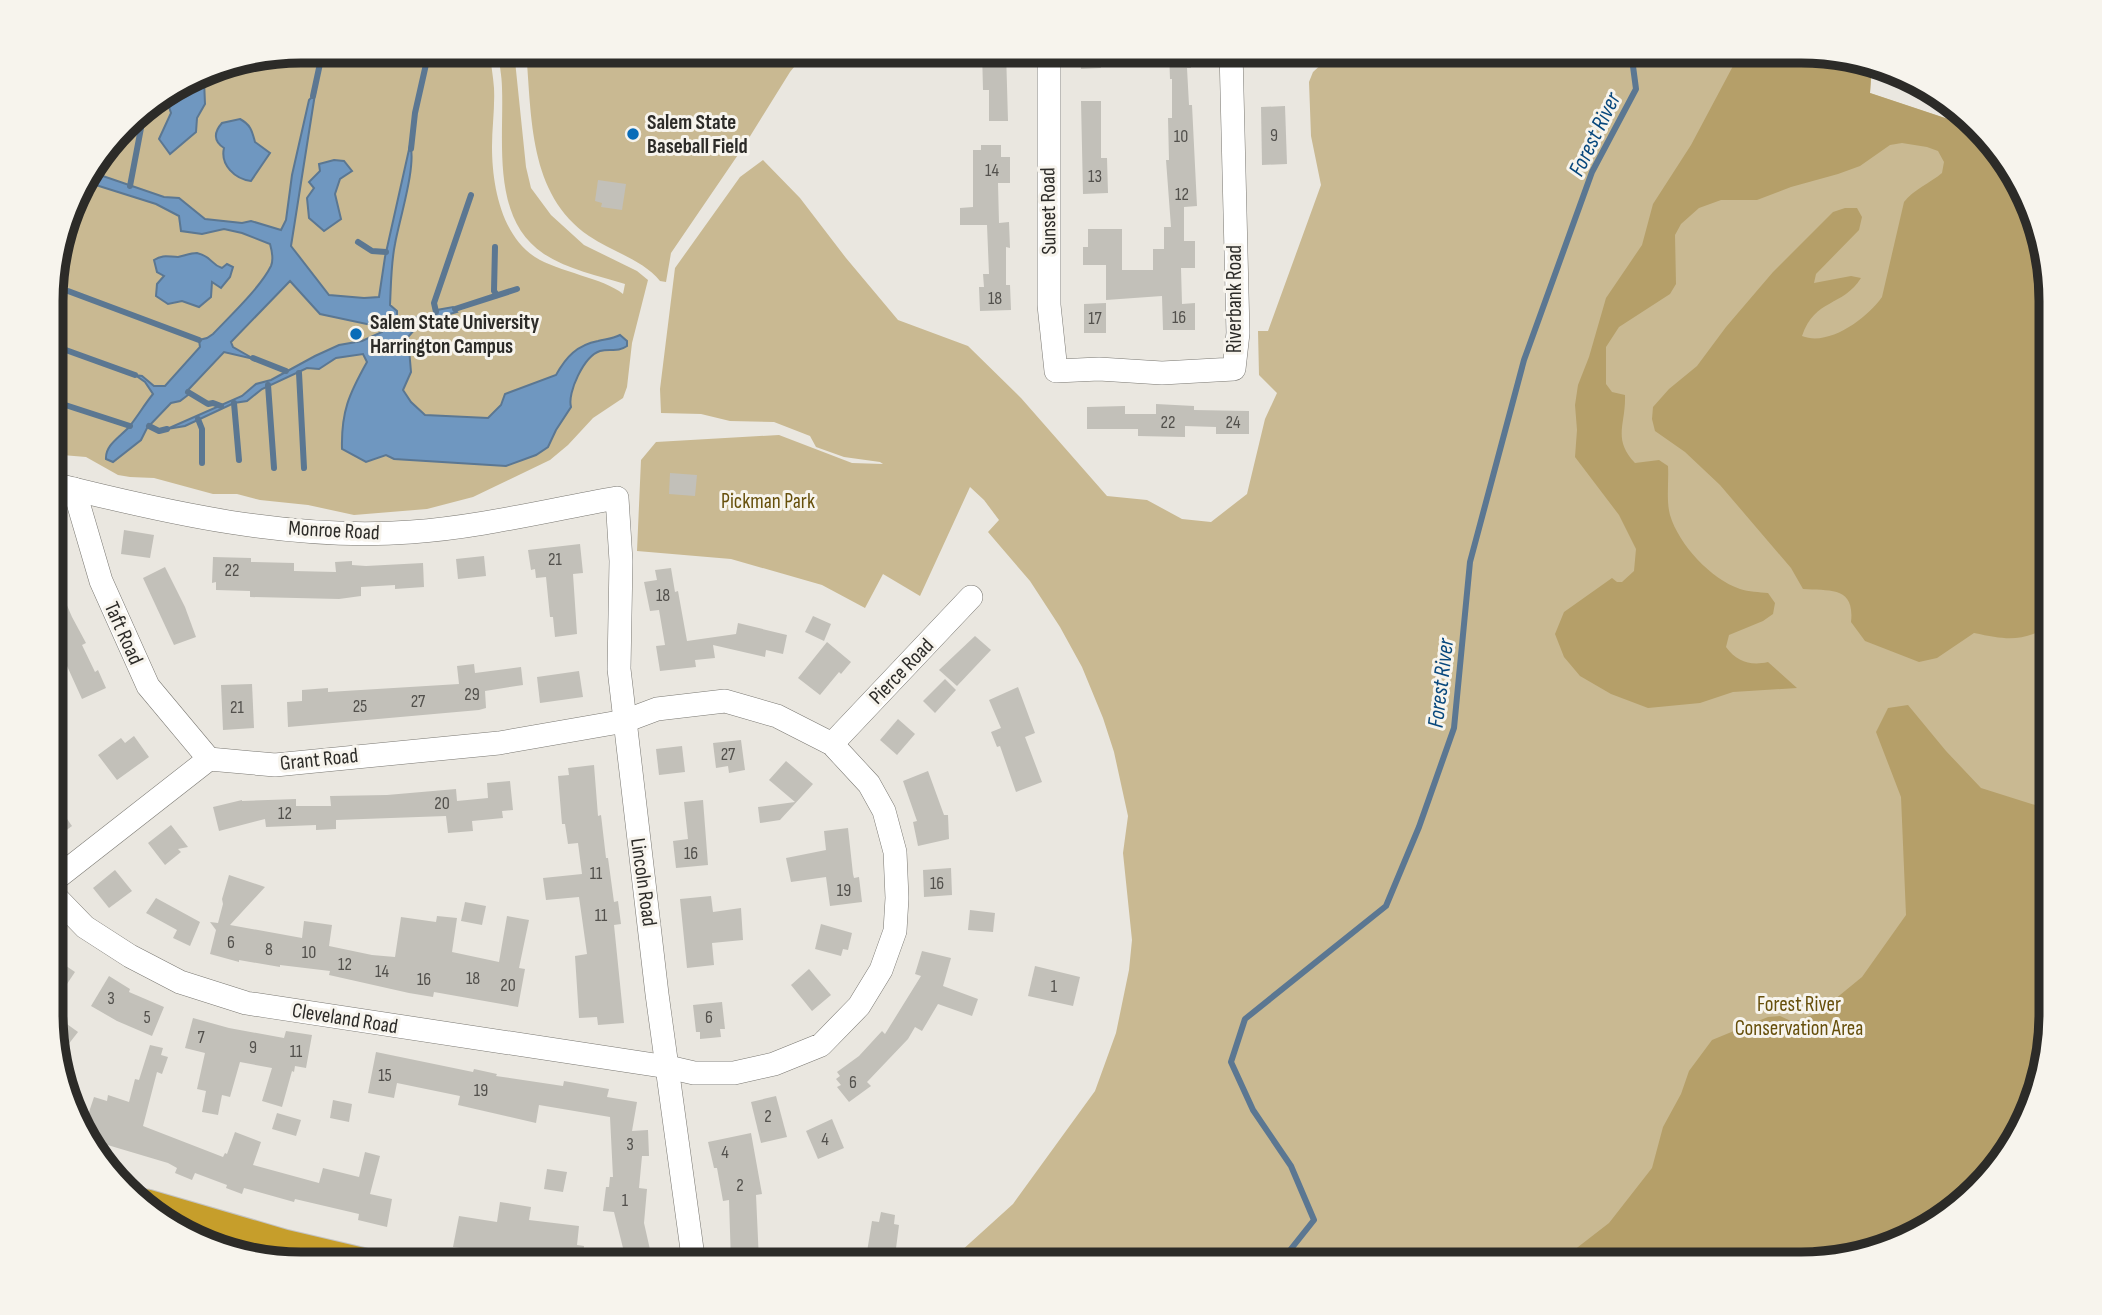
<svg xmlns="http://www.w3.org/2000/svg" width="2102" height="1315" font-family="'Sofia Sans Condensed',sans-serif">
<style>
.green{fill:#c9b992}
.forest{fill:#b59f69}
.water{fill:#6f97c0;stroke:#5b7792;stroke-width:2}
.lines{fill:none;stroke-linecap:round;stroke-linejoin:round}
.stream{stroke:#5b7792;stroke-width:6}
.building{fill:#c2c0b9}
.minor-casing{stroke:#7a7872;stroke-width:24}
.highway-casing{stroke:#c4c4c3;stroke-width:35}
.minor{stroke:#fff;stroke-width:23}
.highway{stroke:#c69e2b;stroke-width:33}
.poi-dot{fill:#096cb8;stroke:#f7f4ed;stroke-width:2.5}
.labels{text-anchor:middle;stroke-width:6;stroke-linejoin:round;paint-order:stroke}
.number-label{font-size:18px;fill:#52504c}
.poi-label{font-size:21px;font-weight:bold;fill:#2c2b28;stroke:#f7f4ed;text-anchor:start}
.street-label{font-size:21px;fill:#2c2b28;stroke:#f7f4ed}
.park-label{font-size:21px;fill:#664f0b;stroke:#f7f4ed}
.water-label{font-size:23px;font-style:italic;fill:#08487d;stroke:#f7f4ed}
.rim{fill:none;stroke:#2c2b28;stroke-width:9}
</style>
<rect width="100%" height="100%" fill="#eae7e0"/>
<!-- green -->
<g class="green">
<path d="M301 51H489C491 63 493 76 494 88 495 108 492 127 492 147 492 184 501 235 535 257 558 272 604 278 623 294L625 284C599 276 567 269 544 254 491 219 504 143 502 88 502 76 499 63 498 51H514L526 167 531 188 551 215 584 245 637 271 648 280 632 343 627 387 623 398 593 418 568 445 550 460 473 497 427 509 354 515 308 505 260 500 237 494H213L154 478 130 477 118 475 86 457 62 455 53 452V269L77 190 136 113 205 70Z"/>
<path d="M526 51H807L790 72 744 146 671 253 666 282 660 281C642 259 612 252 589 236 528 194 532 117 526 51Z"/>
<polygon points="1325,51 1802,51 1866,59 1872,62 1870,93 1972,127 2018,175 2051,284 2051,1030 2009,1153 1926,1231 1817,1264 961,1264 960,1252 1013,1204 1095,1091 1116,1033 1129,970 1132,940 1123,853 1128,816 1114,752 1103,718 1082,667 1060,627 1030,581 988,532 999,520 984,500 970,487 920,596 883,574 865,608 822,585 731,559 637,551 641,460 656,442 779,435 852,463 883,464 880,462 844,457 816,447 810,436 774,422 730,421 701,414 661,413 660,389 675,268 740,177 763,160 800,198 846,258 898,320 968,346 1021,398 1107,496 1147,500 1182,519 1211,522 1247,494 1265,419 1277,393 1259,375 1258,331 1268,331 1321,185 1311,136 1309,82 1313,72 1325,61"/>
</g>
<!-- forest -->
<g class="forest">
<path d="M1741 51H1802L1866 59 1872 62 1870 93 1972 127 2018 175 2051 284V626C2020 642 2008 640 1974 633L1937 658 1919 662 1865 641 1851 622C1855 586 1830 591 1803 589L1791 568 1720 485 1685 452 1655 431 1652 419 1653 407 1669 389 1697 366 1726 327 1773 272 1833 212 1845 208H1857L1862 217 1859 230 1816 274 1814 283 1851 276 1861 278C1843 307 1815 298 1802 336 1829 347 1867 318 1882 297L1904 202C1913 190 1930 183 1942 173L1944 162 1938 151 1927 147 1902 143 1890 145 1860 166 1838 174 1791 187 1757 200H1721L1699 208 1681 224 1675 235 1676 284 1670 294 1619 327 1606 347V384L1612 392 1625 395C1626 425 1612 438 1635 463L1659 460 1668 466C1669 481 1666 500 1670 515 1679 545 1711 579 1740 589 1749 592 1759 592 1768 593L1775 603 1773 614 1763 621 1729 635 1726 647C1737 662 1751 666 1768 662L1797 688 1733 692 1700 703 1648 708 1611 694 1580 676 1564 657 1555 634 1564 612 1612 578 1617 582H1622L1634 571 1636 549 1619 515 1575 457 1577 430 1575 405 1578 385 1589 357 1606 298 1642 245 1653 204 1691 145Z"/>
<polygon points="1908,705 1946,751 1981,788 2051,810 2051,1030 2009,1153 1926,1231 1817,1264 1551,1264 1569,1254 1609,1223 1652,1168 1663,1127 1681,1094 1689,1071 1712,1040 1768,1017 1780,1016 1793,1022 1818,1013 1862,977 1906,915 1901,797 1876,732 1888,708"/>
</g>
<!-- water -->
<g class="water">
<polygon points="195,76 204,80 205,104 197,118 196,132 170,154 159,139 171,113 168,104 169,92"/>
<path d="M315 94 291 246 329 295 364 298 379 297 385 257 410 145C417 164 399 221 395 244 391 263 391 285 390 305L397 311V320L404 328 418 316 434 314 437 310 453 307 457 312 421 322 408 337 411 372 403 390 411 402 425 415 488 418 501 405 505 394 556 375C566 357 577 345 598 341 606 339 612 339 620 335L627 341V346C617 353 611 348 600 351 584 356 567 393 571 407L556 430 548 447 536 455 506 466 394 459 386 455 366 462 342 449C341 412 349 394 367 362L363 354 336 358 319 369 307 368 262 389 247 401 234 403 185 426 167 429 242 396 256 384 271 380 315 356 339 345 362 341 382 332 381 327 320 314 290 281 231 342 233 347 254 359 224 352 189 389 188 395 180 401 171 403 147 428 141 440 113 462 106 459C105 445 120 437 129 427 138 416 144 405 153 394L145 382 135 375 142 376 154 386H165L200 347 199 340 207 338 213 334C230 316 260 288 271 266 274 259 272 251 270 244L242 233 224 229 202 234 181 231 179 216 156 204 83 181 90 173 97 174 164 197 179 198 205 219 242 223 251 221 281 230 286 220 292 175 309 100Z"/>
<path d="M240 119C251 125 252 131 255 142L270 153 251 181C235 179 220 165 224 148 213 141 214 132 222 123Z"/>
<polygon points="334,160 344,161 352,171 340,179 335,194 341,219 324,231 309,218 307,198 314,188 309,182 320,171 319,164"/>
<path d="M197 253C213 257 210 264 222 268L227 264 233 267 230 277 221 288 212 282 211 297 199 307 182 301 168 304 156 296 157 284 164 276 157 272 154 260C163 254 169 257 178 257 184 256 190 253 197 253Z"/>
</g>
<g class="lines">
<!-- stream -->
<g class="stream">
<polyline points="313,96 321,59 319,51"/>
<polyline points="411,149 415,113 429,51"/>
<polyline points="130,186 145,107"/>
<polyline points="358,242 372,251 386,252"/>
<polyline points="495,247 494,291 497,295"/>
<polyline points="68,291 199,340"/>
<polyline points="455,309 517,289"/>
<polyline points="436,312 434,303 471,195"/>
<polyline points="63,349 135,375"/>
<polyline points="253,358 286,371"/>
<polyline points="299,373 304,468"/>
<polyline points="268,385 274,468"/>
<polyline points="188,392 208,404 213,403 221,406"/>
<polyline points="53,401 130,426"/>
<polyline points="234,403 239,460"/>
<polyline points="198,419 202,429 202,463"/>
<polyline points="149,426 159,431 167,429"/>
<polyline points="1264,1264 1287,1254 1314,1220 1291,1166 1253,1110 1231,1062 1245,1019 1386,906 1419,827 1454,728 1470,562 1524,360 1592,172 1636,89 1631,51"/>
</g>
</g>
<!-- building -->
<g class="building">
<polygon points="982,51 1006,51 1008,121 989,121 989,90 983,90"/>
<polygon points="1080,51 1100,51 1101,68 1081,69"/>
<polygon points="1169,51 1190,51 1191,68 1187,68 1189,105 1192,105 1197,206 1184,207 1184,241 1195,241 1195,268 1181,268 1182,304 1195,303 1195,330 1163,330 1162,296 1106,300 1106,265 1083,265 1083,247 1088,247 1088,229 1122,229 1122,270 1153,270 1153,249 1164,249 1164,227 1171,227 1166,160 1169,160 1168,118 1172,118 1172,79 1170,79"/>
<polygon points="1081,101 1101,101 1101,158 1107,158 1108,193 1083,194"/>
<polygon points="1285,106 1287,164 1262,165 1261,107"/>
<polygon points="981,145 1001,145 1001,157 1010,157 1010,183 998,183 999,223 1009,222 1010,248 1006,247 1006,285 1010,285 1011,310 980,311 979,287 984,287 983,274 989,274 987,225 960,225 960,208 973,207 973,150 981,150"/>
<polygon points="598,180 626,184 622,210 601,207 602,203 595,201"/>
<polygon points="1106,303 1106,333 1084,333 1084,304"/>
<polygon points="1156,404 1194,406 1194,410 1249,411 1249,434 1216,434 1216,427 1185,426 1185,437 1138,436 1138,429 1087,429 1087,407 1125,406 1125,414 1156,414"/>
<polygon points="670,473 697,475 695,496 669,494"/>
<polygon points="124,530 154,535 150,558 121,554"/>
<polygon points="580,544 583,573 573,574 577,634 555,637 553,617 550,617 546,577 536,578 535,569 531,570 528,550"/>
<polygon points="484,556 486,576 458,579 456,559"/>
<polygon points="213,557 251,558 251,562 294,563 294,571 336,572 335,562 352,561 352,565 366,566 423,563 424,587 395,589 395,585 361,587 361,596 339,599 250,597 250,591 216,590 216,582 212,583"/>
<polygon points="165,567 185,607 196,637 174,645 143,578"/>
<polygon points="671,568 675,592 678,591 687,641 736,634 738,623 787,635 783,654 766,650 765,657 713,645 715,658 695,660 696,667 660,671 656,646 665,645 659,610 650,611 644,582 657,580 655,570"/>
<polygon points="53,573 72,617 86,643 82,645 95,672 98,670 106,688 82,699 62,655 59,656 53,643"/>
<polygon points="813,616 831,624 824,641 805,632"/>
<polygon points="975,636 991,650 957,686 939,670"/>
<polygon points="827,642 851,662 841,674 839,672 820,695 798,678"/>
<polygon points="474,664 475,673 521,667 523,685 485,691 486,708 479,710 288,727 287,702 302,701 302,690 328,688 328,692 459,684 457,666"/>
<polygon points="579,671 583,697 540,703 537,677"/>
<polygon points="945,679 956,690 935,713 923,701"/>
<polygon points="252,684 254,728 223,730 221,685"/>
<polygon points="1018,687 1035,733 1025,737 1042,782 1016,792 1000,746 997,747 991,732 1001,728 989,700"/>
<polygon points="898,719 915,734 897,755 880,740"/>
<polygon points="134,736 149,757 117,780 98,755 121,738 125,743"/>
<polygon points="741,740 745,770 729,773 728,766 716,768 713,743"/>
<polygon points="682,746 685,772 659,775 656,749"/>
<polygon points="786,761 813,784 780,820 760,823 758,807 795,802 769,780"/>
<polygon points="594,765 598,816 601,815 606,858 608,858 614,902 618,901 621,924 614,925 624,1023 598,1025 597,1017 579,1018 575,956 587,954 579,897 546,900 543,878 582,874 578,843 568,844 565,824 562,824 558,776 569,775 568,768"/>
<polygon points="928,771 944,815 948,815 949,839 918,846 913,822 917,821 903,781"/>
<polygon points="510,781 513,810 502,811 503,818 472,821 473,831 448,833 446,816 336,820 336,829 316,830 316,825 266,827 265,819 219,831 213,807 242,800 242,801 296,799 296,806 331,806 330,796 387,795 456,789 457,801 488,798 487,783"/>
<polygon points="53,799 72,826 53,840"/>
<polygon points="703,800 708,865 676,868 673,841 688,839 684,802"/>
<polygon points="171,825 188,847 178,849 181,852 165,865 148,843"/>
<polygon points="848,828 853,874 854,878 859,877 862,902 830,906 826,877 791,882 786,858 826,850 824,831"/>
<polygon points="951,868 952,895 924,897 923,870"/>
<polygon points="115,870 132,891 109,908 93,888"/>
<polygon points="229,875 265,887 230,925 302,938 304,921 332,925 329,946 372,955 395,957 401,917 436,922 437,916 457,918 452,952 499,962 507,916 529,920 519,968 525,969 518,1007 434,992 433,997 409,993 329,975 330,971 280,965 280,967 239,960 239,962 210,954 216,930 210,922 218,923 223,904 222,899"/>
<polygon points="711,896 713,912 741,908 743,940 712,943 714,965 687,968 680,899"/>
<polygon points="156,898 200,922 190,946 173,938 177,930 146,913"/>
<polygon points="465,902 486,906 482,925 461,921"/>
<polygon points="970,910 995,913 993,932 968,930"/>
<polygon points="821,924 852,933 848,950 843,949 841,956 815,949"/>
<polygon points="922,951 951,958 943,986 978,999 972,1016 938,1004 922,1031 915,1027 908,1039 867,1082 871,1086 849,1102 837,1087 841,1085 836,1079 840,1076 837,1072 859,1056 882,1031 885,1034 921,976 915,974"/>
<polygon points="53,957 75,972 63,990 53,984"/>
<polygon points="1035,966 1080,977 1073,1006 1028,996"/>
<polygon points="809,969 831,995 812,1011 791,985"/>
<polygon points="109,976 130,989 129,992 164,1007 152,1036 117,1021 91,1006"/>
<polygon points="722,1002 725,1029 720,1029 721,1037 700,1039 700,1032 696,1032 693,1005"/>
<polygon points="53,1014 78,1032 57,1059 53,1046"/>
<polygon points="193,1018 229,1028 284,1038 286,1031 312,1035 306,1068 295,1066 294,1072 292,1071 282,1107 262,1101 272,1068 240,1062 230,1097 222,1095 218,1115 202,1112 206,1091 197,1089 205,1053 185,1048"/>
<polygon points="150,1045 163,1048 161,1055 168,1057 162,1074 157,1072 143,1126 223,1157 225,1153 227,1154 235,1132 261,1142 253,1165 319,1183 323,1168 359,1177 365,1152 380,1156 370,1194 392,1199 387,1227 358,1220 359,1214 295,1199 294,1202 244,1188 242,1194 226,1188 227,1185 195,1173 192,1180 175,1173 177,1168 168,1163 84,1138 82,1133 94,1097 107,1101 108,1095 129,1102 135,1079 139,1080"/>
<polygon points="376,1052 473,1072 474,1069 497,1074 496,1076 563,1086 564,1081 609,1089 607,1097 637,1102 632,1131 648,1130 649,1156 642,1156 639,1188 647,1189 644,1223 651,1254 626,1260 614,1212 603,1211 606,1187 609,1187 610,1177 613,1177 610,1117 539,1105 536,1123 458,1105 460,1096 397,1083 394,1098 368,1093"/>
<polygon points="776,1096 787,1137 761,1143 751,1102"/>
<polygon points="333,1100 352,1104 349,1122 330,1118"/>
<polygon points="277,1113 301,1120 296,1136 272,1129"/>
<polygon points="832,1119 844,1148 818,1159 806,1131"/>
<polygon points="751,1133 762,1194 756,1195 759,1261 731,1262 729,1200 723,1201 717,1168 714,1168 708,1142"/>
<polygon points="547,1169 567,1172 563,1192 544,1189"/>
<polygon points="500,1202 531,1207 529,1220 579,1226 577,1245 584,1246 582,1264 453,1247 459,1216 497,1222"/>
<polygon points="881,1212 895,1215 894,1224 899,1225 895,1256 889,1255 888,1260 873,1258 874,1253 867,1252 872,1221 879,1222"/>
</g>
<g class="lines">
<defs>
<g id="minor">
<polyline points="1049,51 1049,305 1056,371 1099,369 1162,373 1234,369 1238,333 1231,51"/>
<path d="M53 484C168 513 292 541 411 532 481 527 548 510 617 498L621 561 619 669 657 994 694 1264"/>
<polyline points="74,489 101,581 148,686 209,759"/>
<polyline points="832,744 971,597"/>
<polyline points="53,881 209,759 275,765 499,743 625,721 657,709 725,701 777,716 832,744 869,784 884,811 895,852 897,898 895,931 881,970 859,1006 821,1045 774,1064 734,1073 694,1073 668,1067 246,1003 180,982 130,956 85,927 53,894"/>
</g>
<polyline id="highway" points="147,1206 284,1246 361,1264"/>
</defs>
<!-- minor casing -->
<use href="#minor" class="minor-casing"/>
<!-- highway casing -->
<use href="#highway" class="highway-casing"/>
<!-- minor -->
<use href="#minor" class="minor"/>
<!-- highway -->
<use href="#highway" class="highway"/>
</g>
<!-- markers -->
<g class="poi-dot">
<circle cx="633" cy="134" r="7"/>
<circle cx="356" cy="334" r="7"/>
</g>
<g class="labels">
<!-- number labels -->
<g class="number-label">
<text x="1274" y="141">9</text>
<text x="1181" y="142">10</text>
<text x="992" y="176">14</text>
<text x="1095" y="182">13</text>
<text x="1182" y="200">12</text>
<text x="995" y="304">18</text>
<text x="1179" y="323">16</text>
<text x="1095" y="324">17</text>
<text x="1168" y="428">22</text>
<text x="1233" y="428">24</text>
<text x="555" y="565">21</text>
<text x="232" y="576">22</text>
<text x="663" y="601">18</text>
<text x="472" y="700">29</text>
<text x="418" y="707">27</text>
<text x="360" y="712">25</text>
<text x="237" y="713">21</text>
<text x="728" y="760">27</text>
<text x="442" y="809">20</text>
<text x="285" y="819">12</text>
<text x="691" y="859">16</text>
<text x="596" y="879">11</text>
<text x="937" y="889">16</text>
<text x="844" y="896">19</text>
<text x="601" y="921">11</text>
<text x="231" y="948">6</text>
<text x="269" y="955">8</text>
<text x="309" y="958">10</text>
<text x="345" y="970">12</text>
<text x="382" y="977">14</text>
<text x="473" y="984">18</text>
<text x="424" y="985">16</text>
<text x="508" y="991">20</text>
<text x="1054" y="992">1</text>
<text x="111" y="1004">3</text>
<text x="147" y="1023">5</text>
<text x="709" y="1023">6</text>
<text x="201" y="1043">7</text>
<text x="253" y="1053">9</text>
<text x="296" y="1057">11</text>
<text x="385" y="1081">15</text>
<text x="853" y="1088">6</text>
<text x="481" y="1096">19</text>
<text x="768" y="1122">2</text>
<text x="825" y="1145">4</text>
<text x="630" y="1150">3</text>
<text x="725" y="1158">4</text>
<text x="740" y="1191">2</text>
<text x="625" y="1206">1</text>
</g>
<!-- poi labels -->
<g class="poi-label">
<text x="647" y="129">Salem State<tspan x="647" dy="24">Baseball Field</tspan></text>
<text x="370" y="329">Salem State University<tspan x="370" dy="24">Harrington Campus</tspan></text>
</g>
<!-- street labels -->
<g class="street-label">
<text transform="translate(1048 211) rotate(-91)" y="7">Sunset Road</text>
<text transform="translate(1234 299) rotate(-90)" y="7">Riverbank Road</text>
<text transform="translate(334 530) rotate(3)" y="7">Monroe Road</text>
<text transform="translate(124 633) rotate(66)" y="7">Taft Road</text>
<text transform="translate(901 671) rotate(-46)" y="7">Pierce Road</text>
<text transform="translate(319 759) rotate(-6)" y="7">Grant Road</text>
<text transform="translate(644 882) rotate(82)" y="7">Lincoln Road</text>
<text transform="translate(345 1018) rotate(9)" y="7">Cleveland Road</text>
</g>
<!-- park labels -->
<g class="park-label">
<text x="768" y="508">Pickman Park</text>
<text x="1799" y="1011">Forest River<tspan x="1799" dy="24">Conservation Area</tspan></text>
</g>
<!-- water labels -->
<g class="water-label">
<text transform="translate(1594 134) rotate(-64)" y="8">Forest River</text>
<text transform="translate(1440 683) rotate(-83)" y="8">Forest River</text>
</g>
</g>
<!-- crop -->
<path d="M0 0H2102V1315H0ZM301 63H1801A238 238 0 0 1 2039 301V1014A238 238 0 0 1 1801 1252H301A238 238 0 0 1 63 1014V301A238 238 0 0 1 301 63Z" fill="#f7f4ed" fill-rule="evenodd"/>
<path class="rim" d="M301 63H1801A238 238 0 0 1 2039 301V1014A238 238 0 0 1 1801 1252H301A238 238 0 0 1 63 1014V301A238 238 0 0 1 301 63Z"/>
</svg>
